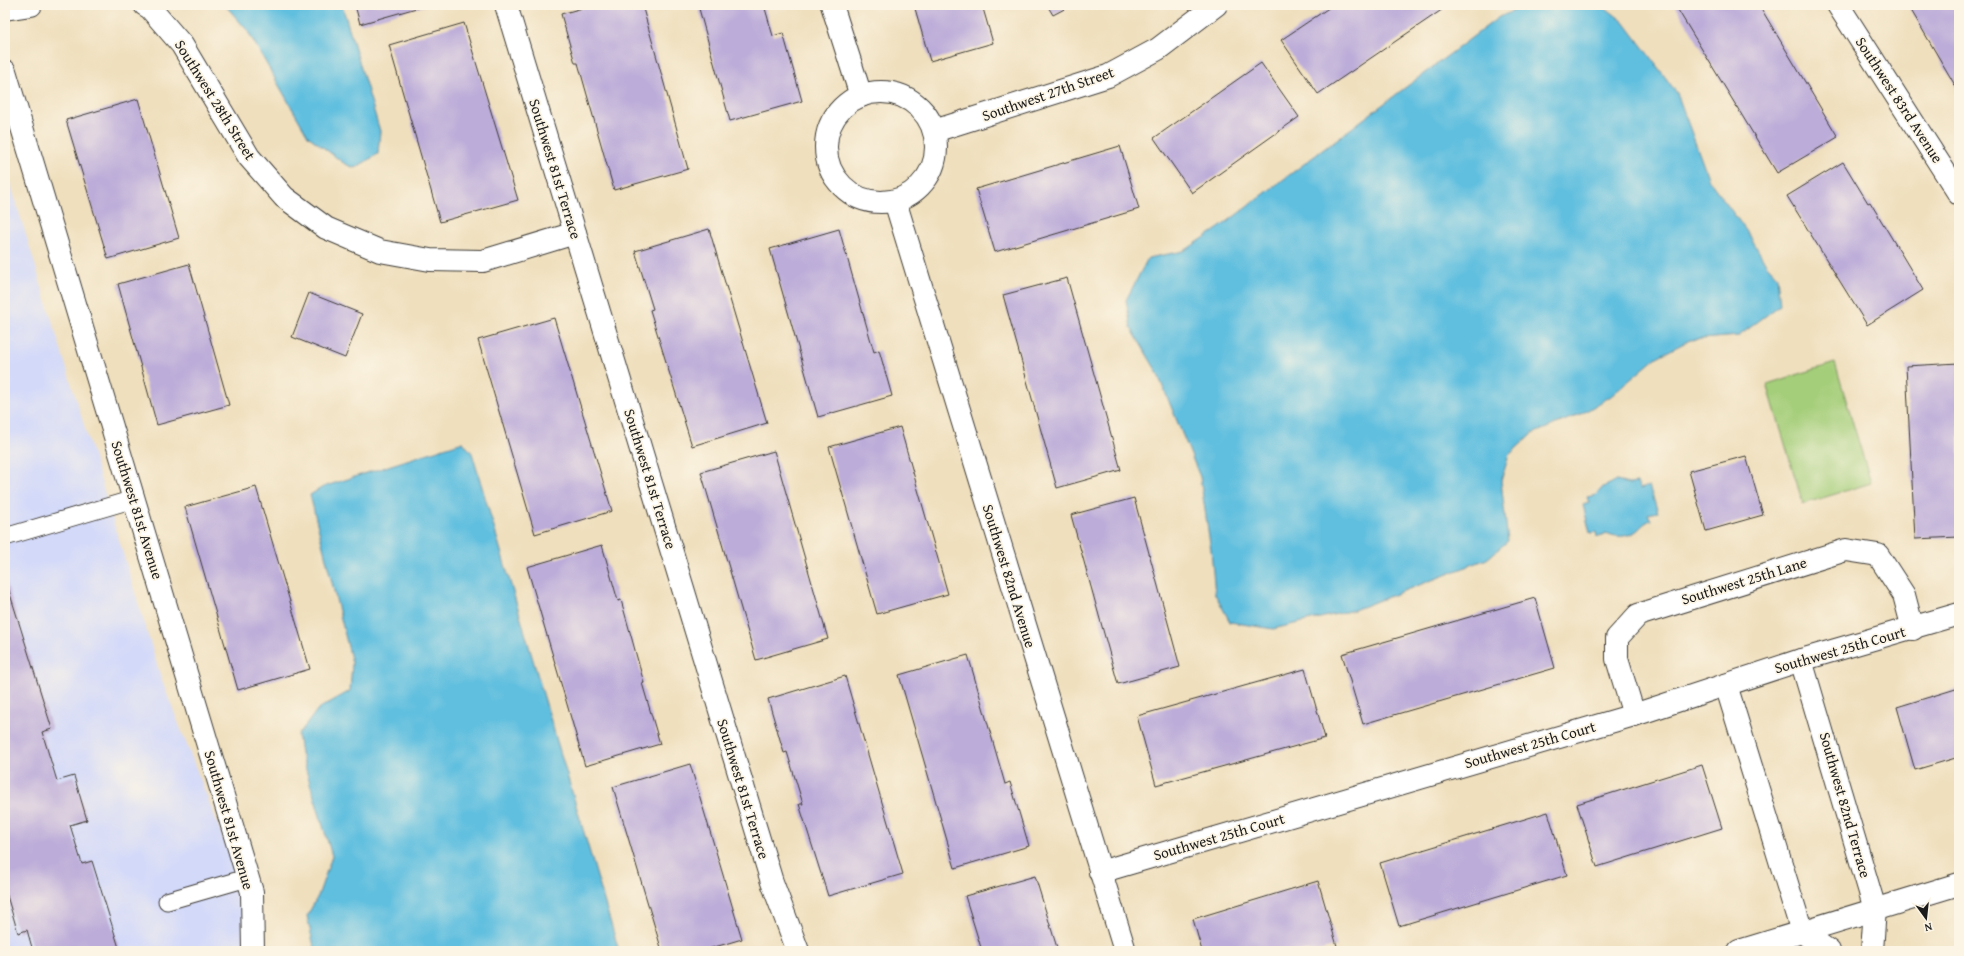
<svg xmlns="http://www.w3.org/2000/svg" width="1964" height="956" font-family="'Gentium Book Plus',serif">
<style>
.built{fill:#d3d9f9}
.green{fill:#a4ce79;stroke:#60754a}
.water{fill:#61bfdf;stroke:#3e6e7e}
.building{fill:#bcacd9}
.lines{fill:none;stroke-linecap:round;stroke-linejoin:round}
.service-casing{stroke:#3c3934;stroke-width:19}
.minor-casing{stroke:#3c3934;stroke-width:24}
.tertiary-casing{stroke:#3c3934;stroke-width:24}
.service{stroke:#fff;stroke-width:17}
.minor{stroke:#fff;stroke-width:22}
.tertiary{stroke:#fff;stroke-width:22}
.labels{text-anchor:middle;stroke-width:3.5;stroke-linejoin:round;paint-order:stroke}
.street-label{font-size:15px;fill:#1c1c1c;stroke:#fcf5e5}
</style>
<rect width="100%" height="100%" fill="#fcf5e5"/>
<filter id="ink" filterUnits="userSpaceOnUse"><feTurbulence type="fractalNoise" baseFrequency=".025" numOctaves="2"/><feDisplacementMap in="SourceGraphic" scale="8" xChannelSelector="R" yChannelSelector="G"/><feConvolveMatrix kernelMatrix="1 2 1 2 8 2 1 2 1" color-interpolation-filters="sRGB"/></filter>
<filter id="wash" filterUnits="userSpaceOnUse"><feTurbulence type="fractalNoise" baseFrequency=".012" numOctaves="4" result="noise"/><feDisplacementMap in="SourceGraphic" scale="16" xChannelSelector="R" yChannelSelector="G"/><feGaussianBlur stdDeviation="0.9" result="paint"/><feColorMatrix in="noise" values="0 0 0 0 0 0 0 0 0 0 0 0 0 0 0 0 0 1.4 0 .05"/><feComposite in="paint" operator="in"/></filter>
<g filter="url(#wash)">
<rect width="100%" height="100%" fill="#efdfbd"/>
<!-- built -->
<polygon class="built" points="5,166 162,681 267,951 5,951"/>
<!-- green -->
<polygon class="green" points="1835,363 1871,483 1803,504 1767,384"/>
<!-- water -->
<g class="water">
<polygon points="225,5 342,5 380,131 378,154 355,168 345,164 308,136 247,30"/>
<polygon points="1528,5 1602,5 1624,22 1677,93 1709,180 1750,236 1766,264 1777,276 1780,305 1739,336 1690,340 1657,357 1611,396 1583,413 1532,434 1509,455 1501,481 1508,541 1487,559 1354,610 1273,629 1230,622 1215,594 1211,550 1200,477 1156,370 1131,328 1126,300 1148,258 1184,251 1219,228 1499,17"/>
<polygon points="463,442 472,453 619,951 315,951 307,916 318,896 332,856 301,753 298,735 318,709 350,691 352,663 310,495 323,487"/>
<path d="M1616 481 1629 484 1637 483 1640 489 1649 486 1658 512 1648 514 1651 520C1643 523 1641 528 1635 532 1626 538 1615 537 1606 533L1597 537 1596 532 1590 533 1583 505 1589 503 1587 497 1596 495 1603 487Z"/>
</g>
<g id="blocks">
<!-- building -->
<g class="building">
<polygon points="355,5 427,5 360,24"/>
<polygon points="593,5 642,5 688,169 614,190 578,63 575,63 561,14"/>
<polygon points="698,5 764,5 773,36 783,33 802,101 730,121"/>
<polygon points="914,5 982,5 993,43 930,61"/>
<polygon points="1047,5 1072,5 1053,15"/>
<polygon points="1333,5 1440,5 1443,9 1318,94 1281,40"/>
<polygon points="1675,5 1759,5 1838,137 1777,173"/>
<polygon points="1908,5 1959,5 1959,92"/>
<polygon points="464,23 518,200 440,222 389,45"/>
<polygon points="1261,63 1299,117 1192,193 1154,138"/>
<polygon points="138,99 179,238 108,259 66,120"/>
<polygon points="1120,146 1139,209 995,252 976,189"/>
<polygon points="1843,162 1868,203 1870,202 1923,290 1867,325 1787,196"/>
<polygon points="709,229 767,423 692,446 650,310 653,309 635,251"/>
<polygon points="839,229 874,352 879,350 892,396 818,417 770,249"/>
<polygon points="189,264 229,405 157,425 118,284"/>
<polygon points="1067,278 1121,470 1057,488 1003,295"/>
<polygon points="309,293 362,314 345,358 292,337"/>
<polygon points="554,318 612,511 535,534 478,340"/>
<polygon points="1959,363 1959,537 1915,539 1906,366"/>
<polygon points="900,427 948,594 877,614 829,447"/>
<polygon points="774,451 828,639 756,660 701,472"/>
<polygon points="1746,456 1763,515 1706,531 1689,471"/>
<polygon points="256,487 310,669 238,690 185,507"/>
<polygon points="1134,498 1180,667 1118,684 1071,515"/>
<polygon points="602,545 618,601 621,600 633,643 644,683 642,683 660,744 585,766 527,567"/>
<polygon points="5,578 52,729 42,732 57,781 74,776 87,820 70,825 82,864 92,861 120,951 33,951 27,930 18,933 5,889"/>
<polygon points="1535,598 1555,668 1363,724 1342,654"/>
<polygon points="968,655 1005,784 1010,782 1029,846 955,868 899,675"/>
<polygon points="1305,669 1325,738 1156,785 1137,716"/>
<polygon points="845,676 903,874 828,896 799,804 803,804 787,752 784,753 768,699"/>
<polygon points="1959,688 1959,757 1915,770 1897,707"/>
<polygon points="690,764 742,939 701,951 662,951 613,787"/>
<polygon points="1702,765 1722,828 1597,867 1577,804"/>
<polygon points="1548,812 1567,875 1399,926 1380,863"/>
<polygon points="1035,876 1058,951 982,951 965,896"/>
<polygon points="1318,881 1337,946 1319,951 1202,951 1193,919"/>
</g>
</g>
</g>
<g filter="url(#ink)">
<use href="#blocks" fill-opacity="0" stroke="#3c3934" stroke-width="1"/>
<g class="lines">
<defs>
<g id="service">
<polyline points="5,537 134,499"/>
<polyline points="167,901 247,878"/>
</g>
<g id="minor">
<polyline points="145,5 150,8 182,45 249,157 284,197 326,228 380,251 430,260 483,261 575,233"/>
<polyline points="506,5 772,882 798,951"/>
<polyline points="832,5 861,96"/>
<polyline points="1838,5 1959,194"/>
<polyline points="5,9 31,5"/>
<polyline points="5,71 252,892 253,951"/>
<circle cx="881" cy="147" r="55"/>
<polyline points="934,131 1108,76 1158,49 1216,5"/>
<polyline points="895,201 1125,951"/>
<polyline points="1801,660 1875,909 1872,951"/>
<polyline points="1726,685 1802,932 1829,951"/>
<polyline points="1634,715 1617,659 1617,638 1638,615 1846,550 1878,555 1904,595 1913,629"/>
<polyline points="1100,872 1634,715 1801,660 1959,614"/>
</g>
<polyline id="tertiary" points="1739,951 1959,884"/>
</defs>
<!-- service casing -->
<use href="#service" class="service-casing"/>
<!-- minor casing -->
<use href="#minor" class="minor-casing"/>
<!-- tertiary casing -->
<use href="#tertiary" class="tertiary-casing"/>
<!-- service -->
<use href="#service" class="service"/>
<!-- minor -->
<use href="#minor" class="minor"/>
<!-- tertiary -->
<use href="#tertiary" class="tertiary"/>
</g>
</g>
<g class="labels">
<!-- street labels -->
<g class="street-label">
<text transform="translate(1048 94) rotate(-19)" y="5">Southwest 27th Street</text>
<text transform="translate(215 100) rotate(58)" y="5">Southwest 28th Street</text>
<text transform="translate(1899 100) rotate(57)" y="5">Southwest 83rd Avenue</text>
<text transform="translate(555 169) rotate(73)" y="5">Southwest 81st Terrace</text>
<text transform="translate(650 479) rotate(73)" y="5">Southwest 81st Terrace</text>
<text transform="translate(137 510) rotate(73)" y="5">Southwest 81st Avenue</text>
<text transform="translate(1009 576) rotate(73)" y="5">Southwest 82nd Avenue</text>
<text transform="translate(1744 581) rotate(-17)" y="5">Southwest 25th Lane</text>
<text transform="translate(1840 650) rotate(-16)" y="5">Southwest 25th Court</text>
<text transform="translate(1530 745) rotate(-16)" y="5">Southwest 25th Court</text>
<text transform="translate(743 789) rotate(73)" y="5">Southwest 81st Terrace</text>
<text transform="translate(1845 805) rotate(74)" y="5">Southwest 82nd Terrace</text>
<text transform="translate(229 820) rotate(74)" y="5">Southwest 81st Avenue</text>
<text transform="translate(1219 837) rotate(-16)" y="5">Southwest 25th Court</text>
</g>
</g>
<!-- margin -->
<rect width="1964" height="956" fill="none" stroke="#fcf5e5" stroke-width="20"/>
<!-- north arrow -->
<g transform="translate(1926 918) rotate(165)" stroke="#fcf5e5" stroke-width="3" paint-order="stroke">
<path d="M0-3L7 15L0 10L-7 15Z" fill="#1c1c1c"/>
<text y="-6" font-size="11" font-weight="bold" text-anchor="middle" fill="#1c1c1c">N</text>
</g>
</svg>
